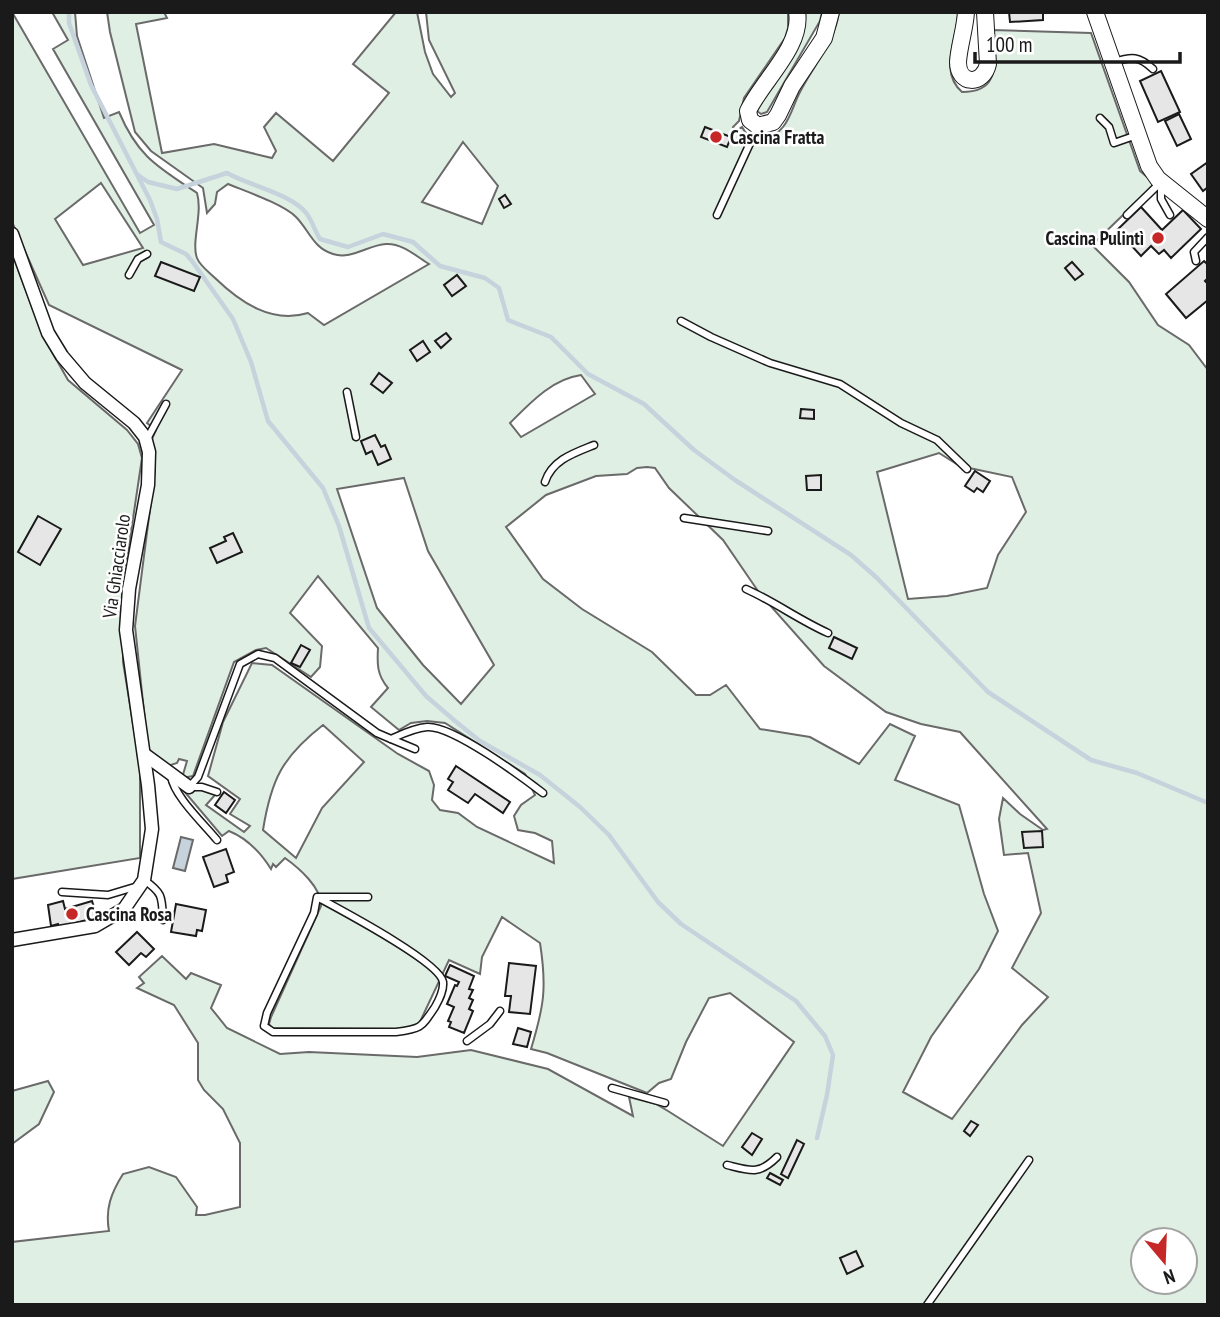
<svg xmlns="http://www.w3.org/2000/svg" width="1220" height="1317" font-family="'PT Sans Narrow',sans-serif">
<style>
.green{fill:#e0efe3;stroke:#6a6a6a;stroke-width:2;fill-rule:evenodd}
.water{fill:#c6d2dc;stroke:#6a6a6a;stroke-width:2}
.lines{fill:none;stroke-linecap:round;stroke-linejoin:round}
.stream{stroke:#c6d2dc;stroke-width:4.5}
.building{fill:#e6e6e6;stroke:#1a1a1a;stroke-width:2}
.service-casing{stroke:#1a1a1a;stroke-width:9}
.minor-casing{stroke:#1a1a1a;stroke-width:15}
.tertiary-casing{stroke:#1a1a1a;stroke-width:18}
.service{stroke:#fff;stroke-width:6}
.minor{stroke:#fff;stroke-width:12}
.tertiary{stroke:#fff;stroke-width:16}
.poi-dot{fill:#c62828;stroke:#fff;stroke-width:2.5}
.labels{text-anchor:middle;stroke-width:5;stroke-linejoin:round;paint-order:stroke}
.poi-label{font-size:19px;font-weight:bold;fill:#1a1a1a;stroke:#fff;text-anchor:start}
.street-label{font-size:19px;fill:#1a1a1a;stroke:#fff}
</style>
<rect width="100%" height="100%" fill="#fff"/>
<!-- green -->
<g class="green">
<path d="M12 12 140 233 154 225 53 49 68 40 52 12H75L77 36 104 118 119 112C138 157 158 167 197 193 203 213 191 242 197 258 200 266 209 272 215 278 240 302 271 324 308 313L324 325 429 264C416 256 402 243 386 244 368 245 351 260 333 254 313 248 309 230 296 217 283 204 245 191 228 184L217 192 215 204 207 213 203 188 151 151 135 132 110 32 107 12H164L167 18 136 24 162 153 214 144 272 158 276 151 264 127 276 113 333 161 389 93 353 64 396 12H417L425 52 433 74 451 97 455 93 429 40 426 12H788V28L785 38 744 98 739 121 733 127 736 131 742 127C750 144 773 140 783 127 791 117 794 103 800 92 813 66 835 42 839 12H958C958 39 938 71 962 92 1003 92 993 61 993 30L1091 33 1140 171 1155 184 1092 245 1129 282 1158 325 1189 345 1208 370V1305H12V1242L109 1231C105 1209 111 1193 123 1174L149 1167 176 1177 197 1207 196 1215H205L240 1207V1143L223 1109 204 1090 198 1080V1043L174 1005 137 988 144 983 139 977 162 956 186 979 191 973 221 985 211 1008 227 1028 280 1054 309 1052 417 1057 471 1050 548 1069 633 1116 629 1097 656 1104 668 1111 723 1146 794 1042 730 993 709 998 686 1042 671 1079 659 1083 647 1093 547 1053 531 1049C544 1006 547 988 540 943L502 917 482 957 480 974 449 960 418 1026 396 1029 272 1028 269 1024 271 1017 321 906C322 888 299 868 285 858L276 867 273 864 271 869C261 853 246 838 229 831L222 836 178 784C190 788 203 789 215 795L206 805 244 832 250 826 230 814 240 799 208 776 223 722 252 663 272 665 398 754 429 771 434 785 432 800 440 810 458 813 477 827 554 863 552 841 535 833 518 830 514 816 521 805 535 795 525 774 445 723 427 721 411 723 399 730 371 707 388 688C377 675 377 664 378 648L318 576 290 613 322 646 320 667 311 677 266 648 256 650 234 662 193 776 182 778 187 761 179 759 177 763 168 766 148 750 135 626 155 470V452L151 441 156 430 147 423 182 370 49 305 12 222ZM463 142 498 186 482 224 422 202ZM101 183 143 248 83 265 55 219ZM581 375 595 394 521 437 510 423C530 403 552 379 581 375ZM939 453 960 466 1012 477 1026 512 998 555 987 588 947 596 908 599 877 472ZM647 467 655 468 669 488 723 540 760 594 824 666 886 712 921 724 960 732 1047 829 1043 830 1020 814 1003 798 999 819 1004 855 1028 853 1041 913 1012 968 1048 997 1022 1025 952 1119 903 1092 931 1037 979 969 998 931 984 894 959 805 895 780 915 736 890 724 859 764 810 737 760 729 726 685 710 695H696L652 652 582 609 543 579 506 527 546 495 596 476 627 474 637 468ZM404 478 428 551 494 665 461 704 423 665 377 608 337 489ZM323 725 364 762 322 808 296 858 263 830C271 780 282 757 323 725ZM1143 1240H1185V1282H1143Z"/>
<path d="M805 12H822L820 21 767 112 761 114 757 111C768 81 809 43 805 12Z"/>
<polygon points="12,253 43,336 68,380 127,430 138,444 142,458 123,586 123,662 140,767 140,858 12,879"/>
<polygon points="48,1081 54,1092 39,1124 12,1144 12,1091"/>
</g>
<!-- water -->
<polygon class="water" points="181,837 193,840 185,871 173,868"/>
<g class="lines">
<!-- stream -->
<g class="stream">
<polyline points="69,12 69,23 91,85 150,200 157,219 161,242 186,254 192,261 233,319 251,362 268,421 323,488 339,526 369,628 426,696 455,721 480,741 540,775 580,807 609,835 658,902 681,924 796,1001 825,1036 833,1055 827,1095 817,1138"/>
<path d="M138 175 148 182 177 189 227 173C250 186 292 194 307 214 312 221 315 231 320 239L348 247 383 234 413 242 440 266 485 278 499 288 508 320 551 337 588 374 644 404 694 450 735 480 851 555 877 578 988 692 1091 760 1137 773 1208 803"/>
</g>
</g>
<!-- building -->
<g class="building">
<polygon points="1009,12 1043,12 1043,20 1010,22"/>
<polygon points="1161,71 1180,112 1158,122 1140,81"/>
<polygon points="1179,114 1191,139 1177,146 1165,121"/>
<polygon points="705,127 731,137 727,147 701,137"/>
<polygon points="1208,162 1208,187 1203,191 1191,174"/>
<polygon points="505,195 511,204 504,208 499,199"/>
<polygon points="1141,207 1162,230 1183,210 1201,229 1171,258 1164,250 1159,254 1151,246 1141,256 1117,230"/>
<polygon points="1204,261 1208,265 1208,278 1205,281 1208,284 1208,300 1186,318 1166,294"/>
<polygon points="161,262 200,277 194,291 155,276"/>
<polygon points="1072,262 1083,274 1075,280 1065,268"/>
<polygon points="457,275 466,286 452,296 444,285"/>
<polygon points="446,333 451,339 441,348 435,341"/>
<polygon points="423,341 430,352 417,361 410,350"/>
<polygon points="379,373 392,383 383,393 371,384"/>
<polygon points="801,409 814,410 814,419 800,418"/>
<polygon points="375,435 381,447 385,445 391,459 378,465 372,451 366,454 361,441"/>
<polygon points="975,471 990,481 983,492 977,488 974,492 965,486"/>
<polygon points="821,475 821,490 807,490 806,476"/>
<polygon points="38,516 61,529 40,565 18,552"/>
<polygon points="233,533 242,552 217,563 210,548 226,541 224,537"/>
<polygon points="834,637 857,648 852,659 829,648"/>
<polygon points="301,645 310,650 300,667 291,663"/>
<polygon points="456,766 510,802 503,813 475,794 468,803 448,790 453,782 448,779"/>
<polygon points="224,792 235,800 226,813 215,805"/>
<polygon points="1042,831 1043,847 1024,848 1022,832"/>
<polygon points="226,849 234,872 226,875 228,882 214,887 203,857"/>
<polygon points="63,901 65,909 92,901 97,917 59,928 58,924 51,926 48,905"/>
<polygon points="176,904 206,910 202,931 197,930 196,936 171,932"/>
<polygon points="137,932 154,949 146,957 141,953 129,965 116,952"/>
<polygon points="509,963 536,966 530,1014 509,1012 511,996 505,996"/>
<polygon points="450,965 474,976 469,989 473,990 469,998 473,1000 469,1009 473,1011 464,1033 449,1027 451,1022 448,1021 454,1007 447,1004 455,985 457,986 459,982 445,976"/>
<polygon points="518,1028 531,1032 527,1047 513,1044"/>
<polygon points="971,1121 978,1125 970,1136 964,1131"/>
<polygon points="752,1133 762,1139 752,1155 742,1147"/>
<polygon points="797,1140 804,1144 788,1178 781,1174"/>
<polygon points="770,1173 783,1180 780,1185 767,1178"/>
<polygon points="856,1251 863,1266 847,1274 840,1258"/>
</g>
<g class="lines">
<defs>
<g id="service">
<path d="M1114 62C1132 56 1139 56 1153 69"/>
<polyline points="1100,118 1109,127 1114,143 1137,135"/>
<polyline points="1161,183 1161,199 1170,215"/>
<polyline points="717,215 757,128"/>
<polyline points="1127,215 1160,183"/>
<polyline points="1196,261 1194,252 1208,237"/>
<polyline points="129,275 138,259 147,254"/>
<polyline points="681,321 711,337 770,363 840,384 901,423 937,440 967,469"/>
<polyline points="347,392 356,437"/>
<polyline points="147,439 166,404"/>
<path d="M545 482C552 460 574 453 594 445"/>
<polyline points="684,518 768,531"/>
<path d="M746 589C775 602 799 620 828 633"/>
<polyline points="391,739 415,749"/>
<path d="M171 776C174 796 203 823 217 840"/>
<path d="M189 787 198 777 240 664 258 654 275 658 377 733 391 739C402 734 414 728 427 727 452 725 522 777 543 793"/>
<polyline points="189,787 202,787 217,792"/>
<path d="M144 880C163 893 162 897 163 920"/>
<polyline points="62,892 108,895 138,886"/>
<path d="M317 897C339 909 440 962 443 982 444 991 439 1000 435 1007 421 1028 421 1029 396 1032H273L264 1026 267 1013 314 913Z"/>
<polyline points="319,897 368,897"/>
<polyline points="467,1041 490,1024 500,1011"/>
<polyline points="612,1088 665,1103"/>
<path d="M727 1165C751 1171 759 1175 777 1157"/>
<polyline points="927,1305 1029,1160"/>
</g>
<g id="minor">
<polyline points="12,234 48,333 62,356 85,383 134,423 145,437 149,452 148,485 129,589 126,630 148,785 152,829 144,880 124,909 95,926 12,940"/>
<polyline points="144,754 189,787"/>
</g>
<g id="tertiary">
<path d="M797 12C803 46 762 81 748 111L750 120 758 126 773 122 778 115 792 86 824 38 831 12"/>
<path d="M966 12C965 29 959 46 958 62 958 85 983 86 988 64L985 12"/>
<polyline points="1095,12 1149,166 1158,179 1208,219"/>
</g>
</defs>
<!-- service casing -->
<use href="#service" class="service-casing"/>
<!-- minor casing -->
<use href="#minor" class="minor-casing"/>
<!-- tertiary casing -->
<use href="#tertiary" class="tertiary-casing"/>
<!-- service -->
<use href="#service" class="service"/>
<!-- minor -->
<use href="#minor" class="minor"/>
<!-- tertiary -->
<use href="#tertiary" class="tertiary"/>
</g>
<!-- markers -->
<g class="poi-dot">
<circle cx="716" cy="137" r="7"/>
<circle cx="1158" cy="238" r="7"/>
<circle cx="72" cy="914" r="7"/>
</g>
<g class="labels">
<!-- poi labels -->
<g class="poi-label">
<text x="730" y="144">Cascina Fratta</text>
<text x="1144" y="245" text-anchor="end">Cascina Pulintì</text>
<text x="86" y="921">Cascina Rosa</text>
</g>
<!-- street labels -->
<g class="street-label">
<text transform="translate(116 566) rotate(-82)" y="7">Via Ghiacciarolo</text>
</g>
</g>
<!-- border -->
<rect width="1220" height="1317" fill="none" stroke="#1a1a1a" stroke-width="28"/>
<!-- north arrow -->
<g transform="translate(1164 1261) rotate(161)"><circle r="33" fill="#ffffff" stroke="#a3a3a3" stroke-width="2"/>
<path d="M0-5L12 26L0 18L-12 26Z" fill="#c62828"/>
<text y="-10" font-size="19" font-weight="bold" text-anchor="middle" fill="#1a1a1a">N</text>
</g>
<!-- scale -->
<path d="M975 52v10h205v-10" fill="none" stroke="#1a1a1a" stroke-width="3.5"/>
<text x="986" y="52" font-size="21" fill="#1a1a1a" stroke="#ffffff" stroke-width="5" paint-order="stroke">100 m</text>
</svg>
